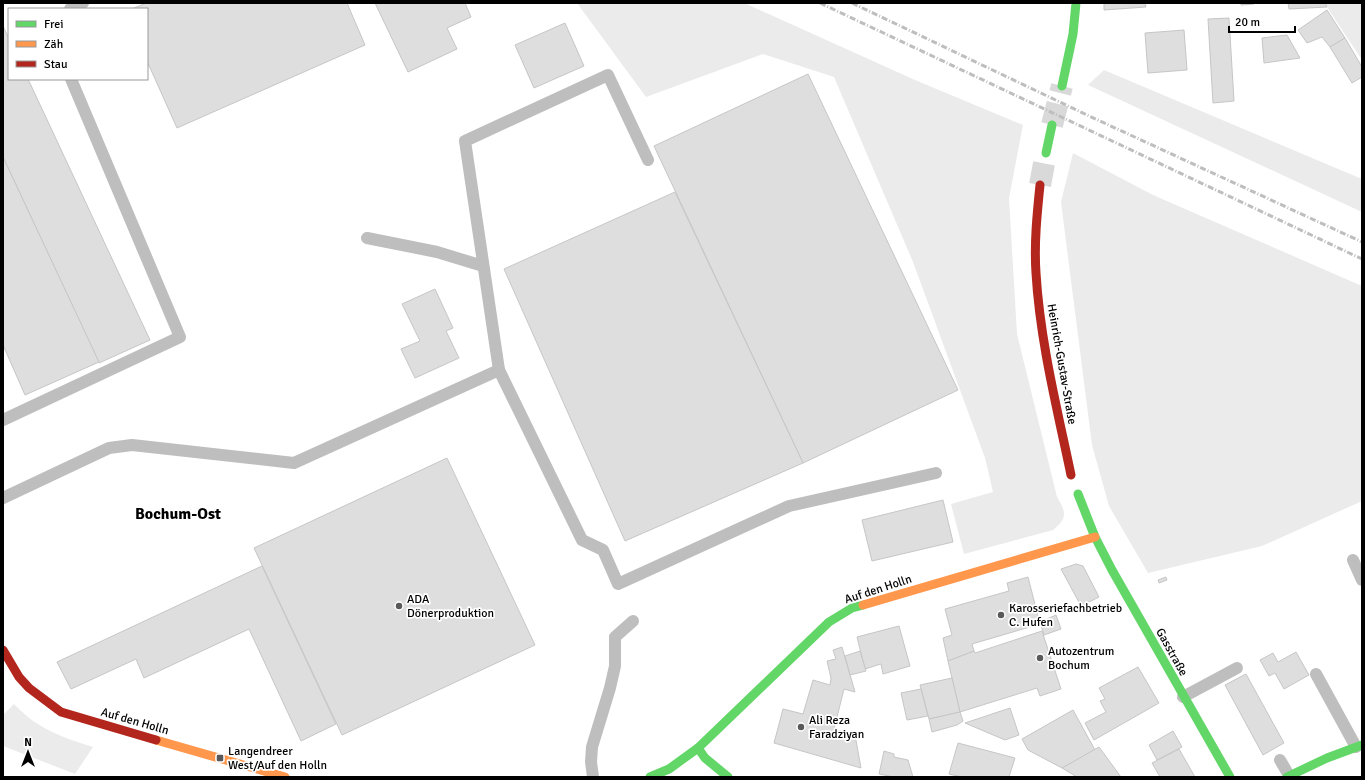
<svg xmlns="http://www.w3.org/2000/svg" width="1365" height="780" font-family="Signika,sans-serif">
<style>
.green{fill:#ebebeb}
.building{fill:#dedede;stroke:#c6c6c6}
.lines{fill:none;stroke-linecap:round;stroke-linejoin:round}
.secondary-tunnel{stroke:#d9d9d9;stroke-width:22;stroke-dasharray:22 11;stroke-linecap:butt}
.lane{stroke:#bebebe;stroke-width:12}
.fast{stroke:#63d668;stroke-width:9}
.slow{stroke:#ff974d;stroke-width:9}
.jam{stroke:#b3261e;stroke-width:9}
.rail{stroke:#bebebe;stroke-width:3;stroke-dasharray:6 2 1 2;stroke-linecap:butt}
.poi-dot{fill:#595959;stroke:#fff;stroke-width:1.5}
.labels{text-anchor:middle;stroke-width:3.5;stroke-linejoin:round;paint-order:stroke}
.street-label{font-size:12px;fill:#000;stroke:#fff}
.poi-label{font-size:12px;fill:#000;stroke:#fff;text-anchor:start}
.district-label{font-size:16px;font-weight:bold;fill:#000;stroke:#fff}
</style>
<rect width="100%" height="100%" fill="#fff"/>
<!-- green -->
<g class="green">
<path d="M577 3H744L915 80 1023 125 1009 198 1017 334 1057 497C1066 512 1068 518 1053 530L964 554 951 504 993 492 985 458 913 262 834 77 763 54 646 97Z"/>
<polygon points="1325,3 1362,3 1362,60 1327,7"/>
<polygon points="1104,70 1362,179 1362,212 1088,85"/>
<polygon points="1073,153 1153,195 1362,286 1362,501 1262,546 1148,573 1109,506 1092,445 1061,202"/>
<path d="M14 704C21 711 29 719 38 724 55 735 74 741 93 747L75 774 3 746V715Z"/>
</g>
<!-- building -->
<g class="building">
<polygon points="146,3 347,3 365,45 177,128 147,61 147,9 132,9"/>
<polygon points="375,3 465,3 471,17 447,28 457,49 408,72"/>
<polygon points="1104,3 1145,3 1146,7 1104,10"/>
<polygon points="1241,3 1254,3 1254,4 1241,5"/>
<polygon points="1288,3 1325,3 1327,7 1289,9"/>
<polygon points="1327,10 1345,38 1330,47 1322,37 1307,43 1298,30"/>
<polygon points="1229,18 1234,101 1213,103 1208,19"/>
<polygon points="565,23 584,66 534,88 515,45"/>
<polygon points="3,26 9,39 9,79 28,79 150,340 99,363 3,157"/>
<polygon points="1184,30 1187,70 1148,73 1145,33"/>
<polygon points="1287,35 1300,58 1264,63 1262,38"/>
<polygon points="1345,38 1362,67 1362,77 1352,83 1330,47"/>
<polygon points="808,74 958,390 803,463 654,146"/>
<polygon points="3,157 99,362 25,395 3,345"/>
<polygon points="675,192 803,463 625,541 504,269"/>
<polygon points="435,289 453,328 446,331 459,358 415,378 401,349 420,341 402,304"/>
<polygon points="447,458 535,645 342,735 254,548"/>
<polygon points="943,500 953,542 872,561 862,520"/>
<polygon points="1076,564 1083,566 1099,597 1081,606 1061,569"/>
<polygon points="262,566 336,724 301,741 249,629 144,678 136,659 71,689 57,662"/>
<polygon points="1028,577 1040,624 972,644 974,651 948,661 943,638 952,635 945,609 1009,591 1007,583"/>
<polygon points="1166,577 1167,580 1159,583 1158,580"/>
<polygon points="1056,615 1061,629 1044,635 1040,622"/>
<polygon points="899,626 910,666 883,674 881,664 865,669 857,637"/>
<polygon points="1042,631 1061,689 1040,696 1037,688 960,712 948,661 974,651 975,653"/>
<polygon points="842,647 855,692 844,689 834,729 855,735 861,768 774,743 783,709 803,714 813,680 830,685 831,678 827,661 836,659 833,650"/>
<polygon points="860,651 866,671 850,675 845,656"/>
<polygon points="1296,652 1309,675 1284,689 1275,673 1269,676 1260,660 1273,653 1278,662"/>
<polygon points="1138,667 1159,703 1094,740 1085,723 1106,712 1100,701 1105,699 1099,688"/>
<polygon points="1246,674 1284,743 1263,755 1225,685"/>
<polygon points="952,678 960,712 929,719 920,685"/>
<polygon points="921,689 928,716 907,720 901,693"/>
<polygon points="1010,708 1019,735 1005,740 965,723"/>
<polygon points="1073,710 1095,750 1062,768 1028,750 1022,739"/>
<polygon points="960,712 963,721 957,725 932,732 929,719"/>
<polygon points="1173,731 1182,747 1157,760 1149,745"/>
<polygon points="958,743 1015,758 1009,777 962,777 949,774"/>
<polygon points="1099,747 1121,777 1077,777 1062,768"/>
<polygon points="1179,749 1195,777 1160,777 1152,763"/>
<polygon points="884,751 894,754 894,757 908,760 913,777 894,777 879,774"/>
</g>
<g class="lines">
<!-- secondary-tunnel -->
<g class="secondary-tunnel">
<polyline points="1052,125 1062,86"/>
<polyline points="1040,185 1046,153"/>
</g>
<!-- lane -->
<g class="lane">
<polyline points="70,9 83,3"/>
<polyline points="367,238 437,252 483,266"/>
<polyline points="499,370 465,141 608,75 648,160"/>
<polyline points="3,420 180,337 71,79"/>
<polyline points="3,498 109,448 132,445 294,463 499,370 582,540 603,550 618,584 789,506 936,473"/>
<polyline points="1353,560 1362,580"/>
<polyline points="1316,674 1356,747"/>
<polyline points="1183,697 1237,668"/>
<polyline points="1280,760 1290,777"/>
<polyline points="593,777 591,762 592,747 610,688 615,666 615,637 633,621"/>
</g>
<!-- fast -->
<g class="fast">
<polyline points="1062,86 1073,34 1076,3"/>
<polyline points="1046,153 1052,125"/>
<polyline points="1078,494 1095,537 1112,570 1230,777"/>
<polyline points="698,748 705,758 728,777"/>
<polyline points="650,777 669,769 698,748 829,622 852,608 863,605"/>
<polyline points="1287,777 1327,758 1362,745"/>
</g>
<!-- slow -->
<g class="slow">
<polyline points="863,605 1095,537"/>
<polyline points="156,740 285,777"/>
</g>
<!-- jam -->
<g class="jam">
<path d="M1040 185C1037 214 1034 244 1036 273 1040 341 1057 408 1071 475"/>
<polyline points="3,650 19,677 29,688 61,712 156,740"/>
</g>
<!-- rail -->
<g class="rail">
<polyline points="820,3 1362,259"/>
<polyline points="852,3 1087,115 1362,242"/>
</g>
</g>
<!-- markers -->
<g class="poi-dot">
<circle cx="399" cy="606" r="4"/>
<circle cx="1001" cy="615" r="4"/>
<circle cx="1040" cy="658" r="4"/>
<circle cx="801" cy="727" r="4"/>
<rect x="216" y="754" width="8" height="8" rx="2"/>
</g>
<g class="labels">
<!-- street labels -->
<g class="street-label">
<text transform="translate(1062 364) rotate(80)" y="4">Heinrich-Gustav-Straße</text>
<text transform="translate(878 589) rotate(-18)" y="4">Auf den Holln</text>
<text transform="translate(1172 652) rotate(61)" y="4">Gasstraße</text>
<text transform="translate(135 721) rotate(16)" y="4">Auf den Holln</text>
</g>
<!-- poi labels -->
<g class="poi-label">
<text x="407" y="603">ADA<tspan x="407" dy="14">Dönerproduktion</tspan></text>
<text x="1009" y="612">Karosseriefachbetrieb<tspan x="1009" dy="14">C. Hufen</tspan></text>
<text x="1048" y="655">Autozentrum<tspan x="1048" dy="14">Bochum</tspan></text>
<text x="809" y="724">Ali Reza<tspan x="809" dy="14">Faradziyan</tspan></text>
<text x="228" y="755">Langendreer<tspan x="228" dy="14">West/Auf den Holln</tspan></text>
</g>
<!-- district labels -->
<g class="district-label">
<text x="178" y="519">Bochum-Ost</text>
</g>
</g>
<!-- border -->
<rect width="1365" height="780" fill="none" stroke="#000000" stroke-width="8"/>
<!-- legend -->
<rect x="8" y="8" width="140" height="72" fill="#ffffff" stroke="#999999"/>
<rect x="16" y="21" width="20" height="6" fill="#63d668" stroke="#999999"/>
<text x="44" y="28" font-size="12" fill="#000000">Frei</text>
<rect x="16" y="41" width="20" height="6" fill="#ff974d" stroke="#999999"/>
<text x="44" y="48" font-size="12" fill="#000000">Zäh</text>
<rect x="16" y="61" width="20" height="6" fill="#b3261e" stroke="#999999"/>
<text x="44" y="68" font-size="12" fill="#000000">Stau</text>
<!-- north arrow -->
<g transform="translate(28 752)" stroke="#ffffff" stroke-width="3" paint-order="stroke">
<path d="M0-3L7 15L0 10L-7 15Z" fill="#000000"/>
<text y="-6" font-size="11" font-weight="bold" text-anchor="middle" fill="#000000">N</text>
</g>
<!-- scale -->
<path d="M1229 26v6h66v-6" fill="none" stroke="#000000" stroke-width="2"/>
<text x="1235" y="26" font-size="12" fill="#000000" stroke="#ffffff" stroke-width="3" paint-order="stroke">20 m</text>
</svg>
